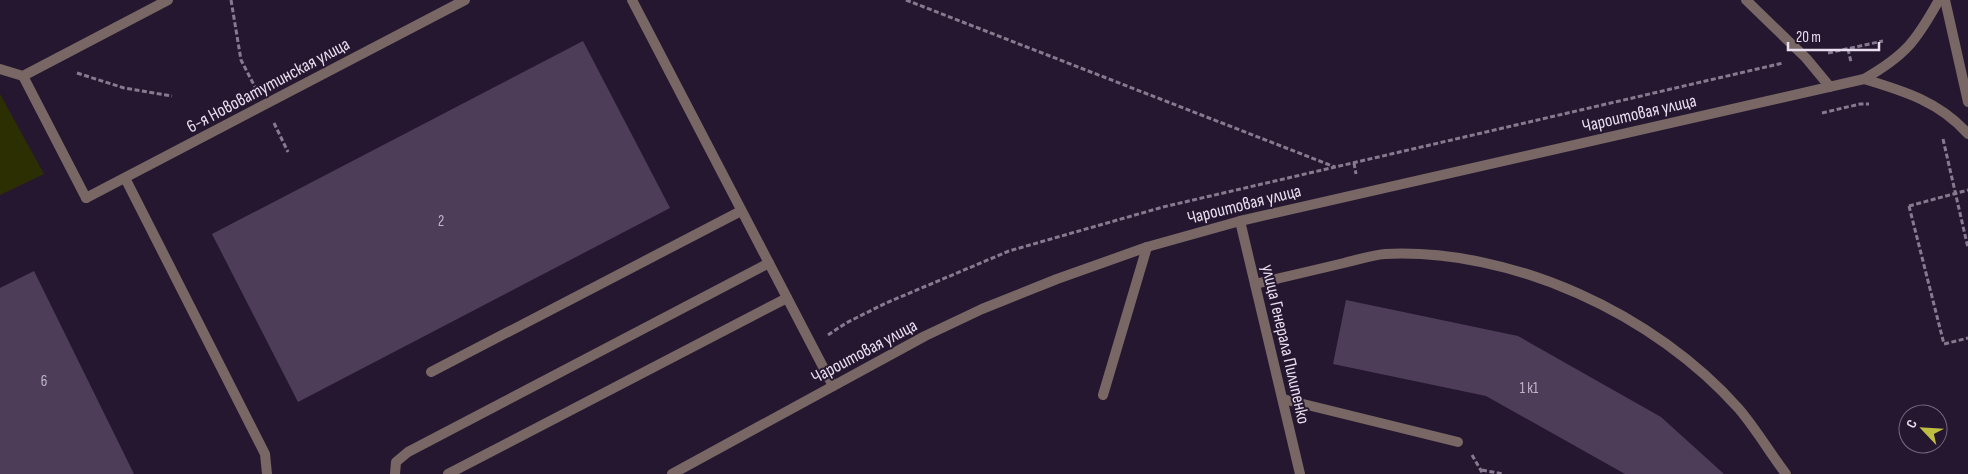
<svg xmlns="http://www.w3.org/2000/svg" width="1968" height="474" font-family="'Sofia Sans Condensed',sans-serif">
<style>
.green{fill:#2b2f01}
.building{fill:#4d3d58}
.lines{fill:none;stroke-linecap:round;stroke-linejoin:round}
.path{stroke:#877a8f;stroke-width:3;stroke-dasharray:5 2.5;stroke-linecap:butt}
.service{stroke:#786764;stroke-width:10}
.minor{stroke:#786764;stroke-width:10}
.tertiary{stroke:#786764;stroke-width:10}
.path-bridge{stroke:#877a8f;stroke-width:3;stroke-dasharray:5 2.5;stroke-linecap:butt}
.labels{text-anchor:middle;stroke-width:4;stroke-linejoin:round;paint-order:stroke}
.number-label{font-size:15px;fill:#c1b6c9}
.street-label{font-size:18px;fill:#e8deef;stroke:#261730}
</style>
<rect width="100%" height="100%" fill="#261730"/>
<!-- green -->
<polygon class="green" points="0,94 44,174 0,195"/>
<!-- building -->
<g class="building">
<polygon points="583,41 670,208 298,402 212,234"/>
<polygon points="34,271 134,474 0,474 0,288"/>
<polygon points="1346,300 1518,336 1661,417 1724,474 1625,474 1486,396 1333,364"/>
</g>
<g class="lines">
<!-- path -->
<g class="path">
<polyline points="231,0 241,60 255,87"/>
<polyline points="906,0 1335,167"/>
<polyline points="1848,49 1851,62"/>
<polyline points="1828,53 1883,41"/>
<polyline points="77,73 124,88 172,96"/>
<polyline points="1822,113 1860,104 1869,104"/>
<polyline points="274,123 288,152"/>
<polyline points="1943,139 1968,248"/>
<polyline points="1354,163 1356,174"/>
<polyline points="1909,206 1944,344 1968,338"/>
<polyline points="828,335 846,323 886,303 1009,251 1163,207 1783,63"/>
<polyline points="1472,455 1483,474"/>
<polyline points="1482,470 1503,474"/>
</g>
<!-- service -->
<g class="service">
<polyline points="632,0 833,386"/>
<polyline points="1746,0 1806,58 1830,87"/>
<polyline points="0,69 23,76 168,0"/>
<polyline points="23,76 86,198"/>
<path d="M1255 284C1285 277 1314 270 1344 263 1357 260 1372 255 1385 254 1513 248 1655 314 1739 409 1756 429 1770 453 1786 474"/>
<polyline points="431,372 741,211"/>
<polyline points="1103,395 1147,247"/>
<polyline points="1283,399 1458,442"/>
<polyline points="395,474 396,462 408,452 769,263"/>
<polyline points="448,474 787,298"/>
</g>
<!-- minor -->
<g class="minor">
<polyline points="125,178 265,454 267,474"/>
<polyline points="86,198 465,0"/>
<polyline points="1240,221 1300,474"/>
</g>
<!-- tertiary -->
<g class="tertiary">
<polyline points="1945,0 1968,102"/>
<path d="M1864 79C1904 91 1940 102 1968 134"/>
<path d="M672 474 925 336 982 309 1057 279 1147 247 1240 221 1864 79C1906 55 1916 41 1939 0"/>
</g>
<!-- path-bridge -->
<polyline class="path-bridge" points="1909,206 1968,190"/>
</g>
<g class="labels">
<!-- number labels -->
<g class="number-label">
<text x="441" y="226">2</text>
<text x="44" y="386">6</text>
<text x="1529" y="393">1 к1</text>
</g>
<!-- street labels -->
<g class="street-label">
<text transform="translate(268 85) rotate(-28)" y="6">6-я Нововатутинская улица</text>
<text transform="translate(1639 113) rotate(-13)" y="6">Чароитовая улица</text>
<text transform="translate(1244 204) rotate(-14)" y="6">Чароитовая улица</text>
<text transform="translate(1286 344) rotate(77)" y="6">улица Генерала Пилипенко</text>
<text transform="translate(864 351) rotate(-28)" y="6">Чароитовая улица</text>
</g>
</g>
<!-- north arrow -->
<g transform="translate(1923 429) rotate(295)"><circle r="24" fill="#261730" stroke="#74677c"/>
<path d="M0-4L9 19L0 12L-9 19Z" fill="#c0be41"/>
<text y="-8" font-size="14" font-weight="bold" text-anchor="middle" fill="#e8deef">С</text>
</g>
<!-- scale -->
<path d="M1788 42v8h91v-8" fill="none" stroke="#e8deef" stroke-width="2.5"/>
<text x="1796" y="42" font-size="15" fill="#e8deef" stroke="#261730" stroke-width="4" paint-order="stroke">20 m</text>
</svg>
